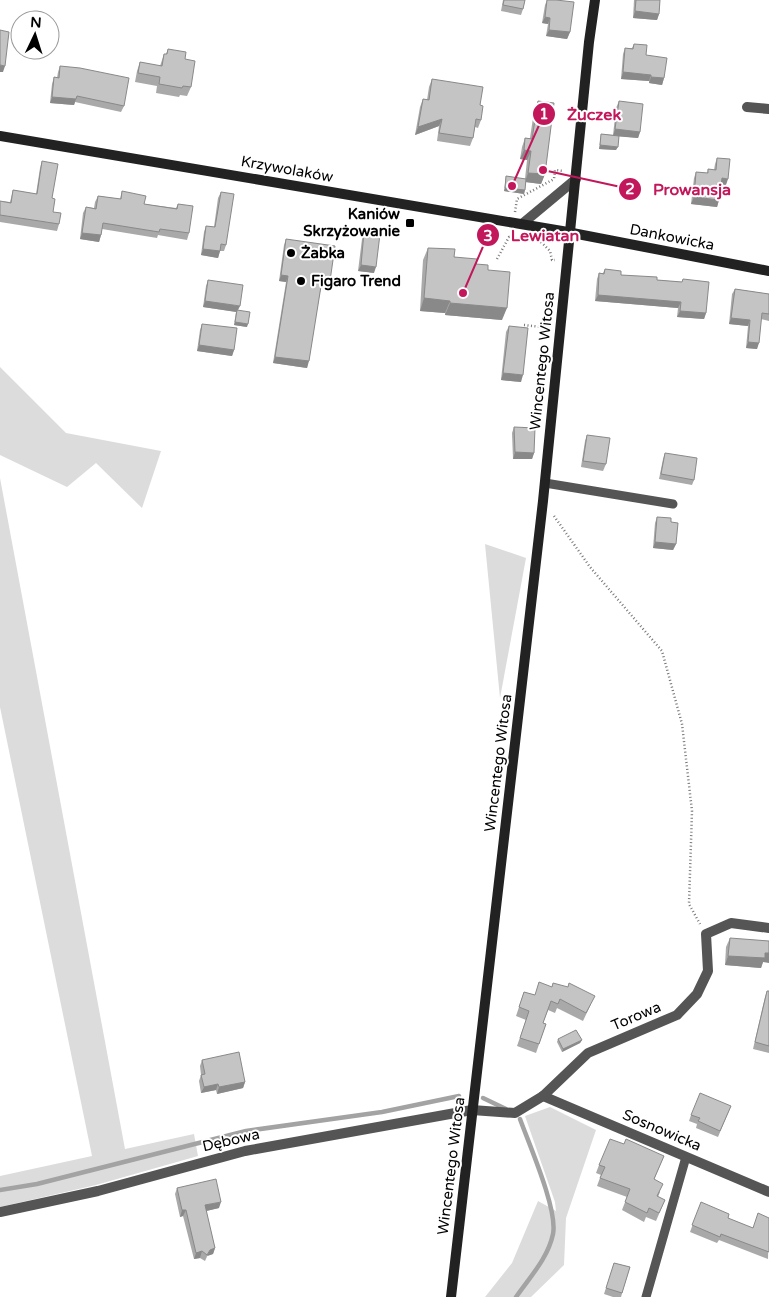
<svg xmlns="http://www.w3.org/2000/svg" width="769" height="1297" font-family="'Varela Round',sans-serif">
<style>
.green{fill:#dcdcdc}
.lines{fill:none;stroke-linecap:round;stroke-linejoin:round}
.stream{stroke:#a3a3a3;stroke-width:4.5}
.path{stroke:#777;stroke-width:2.5;stroke-dasharray:1 2.5;stroke-linecap:butt}
.lane{stroke:#555;stroke-width:9}
.street{stroke:#555;stroke-width:10}
.secondary{stroke:#222;stroke-width:10}
.wall{fill:#a9a9a9}
.shaded-wall{fill:#898989}
.building{fill:#c4c4c4;stroke:#898989}
.poi-dot{fill:#000;stroke:#fff;stroke-width:2}
.labels{text-anchor:middle;stroke-width:4;stroke-linejoin:round;paint-order:stroke}
.street-label{font-size:15px;fill:#000;stroke:#fff}
.poi-label{font-size:15px;font-weight:bold;fill:#000;stroke:#fff;text-anchor:start}
.leader{fill:none;stroke:#c2185b;stroke-width:2}
.callout-dot{fill:#c2185b;stroke:#fff;stroke-width:2}
.mark-label{font-size:15px;text-anchor:middle;font-weight:bold;fill:#fff}
.callout-label{font-size:16px;text-anchor:middle;font-weight:bold;fill:#c2185b;stroke:#fff;stroke-width:4;stroke-linejoin:round;paint-order:stroke}
</style>
<rect width="100%" height="100%" fill="#fff"/>
<!-- green -->
<g class="green">
<polygon points="0,367 66,433 161,451 142,508 96,463 67,487 0,455"/>
<polygon points="0,478 125,1149 194,1134 198,1156 96,1185 0,1207 0,1176 92,1156 0,707"/>
<polygon points="485,544 526,558 500,698"/>
<polygon points="550,1107 596,1130 566,1218 564,1265 531,1297 485,1297 512,1263 538,1201 556,1211 555,1202 525,1116"/>
</g>
<g class="lines">
<!-- stream -->
<g class="stream">
<polyline points="483,1098 506,1109"/>
<polyline points="0,1190 37,1184 246,1131 382,1112 459,1096"/>
<path d="M516 1297C530 1277 548 1258 553 1234 558 1210 529 1144 520 1119"/>
</g>
<!-- path -->
<g class="path">
<polyline points="515,212 517,199 554,179 555,170 564,171"/>
<polyline points="541,242 550,251 552,260 555,260"/>
<polyline points="497,259 509,237 541,242"/>
<polyline points="524,325 542,327 547,333"/>
<polyline points="554,516 590,567 662,651 682,724 692,811 689,904 700,924"/>
</g>
<!-- lane -->
<g class="lane">
<polyline points="545,483 673,504"/>
<polyline points="646,1297 686,1157"/>
</g>
<!-- street -->
<g class="street">
<polyline points="747,107 769,109"/>
<polyline points="522,224 576,179"/>
<polyline points="543,1096 769,1192"/>
<polyline points="0,1212 98,1191 245,1151 472,1110 515,1113 543,1096 588,1053 677,1015 697,994 708,971 706,934 731,923 769,928"/>
</g>
<!-- secondary -->
<g class="secondary">
<polyline points="0,136 562,231 769,271"/>
<polyline points="451,1297 543,501 589,42 595,0"/>
</g>
</g>
<!-- wall -->
<g class="wall">
<polygon points="503,0 525,0 523,9 521,15 501,11"/>
<polygon points="547,0 570,32 567,39 546,36 548,24 542,23 545,5"/>
<polygon points="634,0 660,0 659,14 657,20 633,18"/>
<polygon points="634,44 646,55 664,78 662,85 649,83 649,81 621,79 623,54 625,48 632,48"/>
<polygon points="168,49 185,59 191,87 187,96 180,95 179,97 156,93 157,86 135,82 137,71 140,62 160,66 164,54 166,54"/>
<polygon points="60,66 124,106 121,112 75,102 74,105 50,103 52,84 54,77 57,78 58,72"/>
<polygon points="432,79 481,120 478,128 475,127 473,138 470,146 437,141 439,126 415,135 420,107 423,99 427,100 429,87"/>
<polygon points="538,101 545,174 541,184 526,182 524,194 504,191 506,176 525,179 527,160 520,159 522,147 525,138 530,138 534,111"/>
<polygon points="619,101 640,132 638,138 619,136 616,150 599,149 601,134 613,135 616,108"/>
<polygon points="717,158 726,185 721,184 719,200 717,207 691,204 694,178 696,172 707,173 708,169 714,170 715,164"/>
<polygon points="42,161 52,198 53,212 59,224 57,231 0,222 0,201 10,202 13,190 36,194 40,168"/>
<polygon points="122,191 144,204 176,208 178,204 189,233 187,240 158,235 157,238 102,229 101,235 99,242 80,239 83,213 86,207 94,208 95,202 98,196 120,199"/>
<polygon points="221,192 226,245 224,251 220,251 218,258 201,255 204,232 206,226 214,227 218,198"/>
<polygon points="364,232 374,273 358,271 362,239"/>
<polygon points="286,239 327,288 321,287 307,368 273,363 286,282 279,281 284,245"/>
<polygon points="428,248 476,264 488,270 502,320 445,315 445,313 420,311 423,260"/>
<polygon points="605,269 621,275 657,280 682,282 683,279 706,313 704,319 677,317 678,308 595,301 597,279 599,273 603,273"/>
<polygon points="208,280 238,310 247,327 234,325 236,312 203,307 206,286"/>
<polygon points="735,289 769,294 769,321 761,319 757,349 746,348 748,326 729,324 732,294"/>
<polygon points="202,324 234,350 232,356 197,351 200,330"/>
<polygon points="509,326 521,382 501,380 506,332"/>
<polygon points="514,427 534,453 532,459 513,459 512,433"/>
<polygon points="587,435 606,464 603,471 581,467 585,441"/>
<polygon points="665,453 694,480 692,485 659,479 663,459"/>
<polygon points="657,517 671,522 676,544 673,550 653,548 655,523"/>
<polygon points="730,938 763,962 761,968 725,965 726,947"/>
<polygon points="767,991 769,991 769,1053 753,1049 765,997"/>
<polygon points="524,992 535,995 591,1004 583,1021 557,1008 555,1013 548,1010 543,1023 546,1024 536,1053 517,1046 526,1020 516,1016"/>
<polygon points="558,1039 582,1040 580,1043 562,1052 557,1042"/>
<polygon points="202,1060 245,1082 243,1088 217,1094 216,1090 201,1093 199,1081 201,1075 200,1066"/>
<polygon points="731,1106 718,1137 696,1128 697,1124 689,1121 691,1115"/>
<polygon points="624,1144 664,1156 654,1180 660,1192 658,1197 665,1200 656,1221 646,1217 644,1222 622,1210 627,1197 597,1186 601,1175 596,1173 599,1165"/>
<polygon points="177,1188 219,1208 206,1211 215,1248 213,1254 207,1256 205,1261 200,1258 194,1259 183,1216 180,1217 175,1194"/>
<polygon points="701,1202 728,1218 752,1228 769,1218 768,1259 719,1240 717,1243 690,1232"/>
<polygon points="614,1263 630,1267 621,1297 613,1297 604,1294"/>
</g>
<!-- shaded-wall -->
<g class="shaded-wall">
<polygon points="635,11 659,14 657,20 633,18"/>
<polygon points="545,17 550,18 548,24 542,23"/>
<polygon points="549,30 570,32 567,39 546,36"/>
<polygon points="0,65 5,66 3,72 0,72"/>
<polygon points="623,72 651,75 649,81 621,79"/>
<polygon points="651,77 664,78 662,85 649,83"/>
<polygon points="52,97 76,99 74,105 50,103"/>
<polygon points="442,119 439,126 415,135 418,127"/>
<polygon points="615,129 640,132 638,138 613,136"/>
<polygon points="600,145 618,147 616,150 599,149"/>
<polygon points="524,150 531,151 527,160 520,159"/>
<polygon points="528,173 545,174 541,184 525,182"/>
<polygon points="722,178 728,179 726,185 720,184"/>
<polygon points="505,188 525,190 524,194 504,191"/>
<polygon points="694,197 719,200 717,207 691,204"/>
<polygon points="82,233 101,235 99,242 80,239"/>
<polygon points="203,249 220,251 218,258 201,255"/>
<polygon points="361,265 376,267 374,273 358,271"/>
<polygon points="281,275 288,276 286,282 279,281"/>
<polygon points="322,280 330,281 327,288 320,287"/>
<polygon points="598,295 681,302 678,308 595,301"/>
<polygon points="424,298 450,301 445,313 420,311"/>
<polygon points="205,301 240,306 237,312 203,307"/>
<polygon points="450,303 507,308 502,320 445,315"/>
<polygon points="680,311 706,313 704,319 677,317"/>
<polygon points="731,318 750,320 748,326 729,324"/>
<polygon points="235,322 248,324 247,327 234,325"/>
<polygon points="748,342 759,343 757,349 746,348"/>
<polygon points="199,345 234,350 232,356 197,351"/>
<polygon points="275,357 309,361 307,368 273,363"/>
<polygon points="503,373 523,375 521,382 501,380"/>
<polygon points="515,452 534,453 532,459 513,459"/>
<polygon points="655,542 676,544 673,550 653,548"/>
<polygon points="765,953 769,953 769,963 763,962 761,968 725,965 728,956"/>
<polygon points="582,1040 580,1043 562,1052 563,1049"/>
<polygon points="245,1082 243,1088 217,1094 219,1087"/>
<polygon points="218,1084 216,1090 201,1093 204,1087"/>
<polygon points="221,1202 219,1208 202,1212 205,1205"/>
<polygon points="182,1210 186,1210 183,1216 180,1217"/>
<polygon points="215,1248 213,1254 207,1256 205,1261 210,1250"/>
<polygon points="202,1251 200,1258 194,1259 196,1253"/>
</g>
<!-- building -->
<g class="building">
<polygon points="504,0 525,0 523,9 503,5"/>
<polygon points="547,0 556,0 574,2 570,32 549,30 550,18 545,17"/>
<polygon points="636,0 660,0 659,14 635,11"/>
<polygon points="0,30 9,32 5,66 0,65"/>
<polygon points="634,44 647,45 646,55 667,58 664,78 651,77 651,75 623,72 625,48 633,49"/>
<polygon points="168,49 186,52 185,59 195,61 191,87 183,86 182,88 159,84 160,77 138,73 140,62 162,66 164,54 167,54"/>
<polygon points="60,66 80,68 129,78 124,106 77,96 76,99 52,97 54,77 59,78"/>
<polygon points="432,79 483,87 480,105 483,106 481,120 476,119 473,138 439,133 442,119 418,127 423,99 429,100"/>
<polygon points="538,101 554,103 545,174 528,173 531,151 524,150 525,138 532,139"/>
<polygon points="619,101 643,104 640,132 615,129"/>
<polygon points="601,134 619,136 618,147 600,145"/>
<polygon points="717,158 730,159 728,179 722,178 719,200 694,197 696,172 708,173 708,169 716,170"/>
<polygon points="42,161 58,164 52,198 55,199 53,212 61,213 59,224 0,215 0,201 11,203 13,190 37,194"/>
<polygon points="506,176 526,179 525,190 505,188"/>
<polygon points="122,191 146,196 144,204 177,209 178,204 193,206 189,233 160,229 159,232 103,223 101,235 82,233 86,207 96,209 98,196 121,199"/>
<polygon points="221,192 234,194 226,245 221,244 220,251 203,249 206,226 215,227"/>
<polygon points="364,232 380,234 376,267 361,265"/>
<polygon points="286,239 335,246 330,281 322,280 309,361 275,357 288,276 281,275"/>
<polygon points="428,248 455,249 454,257 477,259 476,264 488,265 488,270 510,272 507,308 450,303 450,301 424,298"/>
<polygon points="605,269 621,271 621,275 657,277 657,280 682,282 683,279 709,282 706,313 680,311 681,302 598,295 599,273 604,274"/>
<polygon points="208,280 243,285 240,306 205,301"/>
<polygon points="735,289 769,294 769,314 762,313 759,343 748,342 750,320 731,318"/>
<polygon points="237,310 250,312 248,324 235,322"/>
<polygon points="202,324 237,328 234,350 199,345"/>
<polygon points="509,326 528,328 523,375 503,373"/>
<polygon points="514,427 535,428 534,453 515,452"/>
<polygon points="587,435 610,438 606,464 583,461"/>
<polygon points="665,453 697,458 694,480 661,474"/>
<polygon points="657,517 671,518 671,522 678,523 676,544 655,542"/>
<polygon points="730,938 769,941 769,953 765,953 765,958 728,956"/>
<polygon points="539,982 552,987 553,983 568,987 569,983 595,996 586,1013 560,999 558,1004 551,1001 543,1023 546,1024 539,1044 520,1038 529,1011 519,1007 524,992 535,995"/>
<polygon points="767,991 769,991 769,1046 755,1042"/>
<polygon points="576,1030 582,1040 563,1049 558,1039"/>
<polygon points="239,1052 245,1082 219,1087 218,1084 204,1087 201,1075 205,1074 202,1060"/>
<polygon points="700,1093 731,1106 720,1131 698,1121 700,1118 691,1115"/>
<polygon points="610,1139 624,1144 626,1139 664,1156 654,1179 663,1184 657,1196 665,1200 659,1213 649,1208 647,1213 625,1202 630,1189 600,1178 605,1167 599,1165"/>
<polygon points="216,1179 221,1202 205,1205 215,1248 210,1250 207,1255 202,1251 196,1253 186,1210 182,1210 177,1188"/>
<polygon points="701,1202 729,1214 728,1218 753,1228 758,1213 769,1218 769,1252 721,1234 720,1237 692,1225"/>
<polygon points="614,1263 630,1267 622,1293 606,1288"/>
</g>
<!-- markers -->
<g class="poi-dot">
<rect x="405" y="218" width="10" height="10" rx="2.5"/>
<circle cx="291" cy="253" r="5"/>
<circle cx="301" cy="281" r="5"/>
</g>
<g class="labels">
<!-- street labels -->
<g class="street-label">
<text transform="translate(287 169) rotate(10)" y="5">Krzywolaków</text>
<text transform="translate(672 237) rotate(11)" y="5">Dankowicka</text>
<text transform="translate(542 361) rotate(-84)" y="5">Wincentego Witosa</text>
<text transform="translate(498 763) rotate(-83)" y="5">Wincentego Witosa</text>
<text transform="translate(636 1016) rotate(-23)" y="5">Torowa</text>
<text transform="translate(662 1130) rotate(23)" y="5">Sosnowicka</text>
<text transform="translate(231 1140) rotate(-13)" y="5">Dębowa</text>
<text transform="translate(451 1166) rotate(-83)" y="5">Wincentego Witosa</text>
</g>
<!-- poi labels -->
<g class="poi-label">
<text x="400" y="219" text-anchor="end">Kaniów<tspan x="400" dy="17">Skrzyżowanie</tspan></text>
<text x="301" y="258">Żabka</text>
<text x="311" y="286">Figaro Trend</text>
</g>
</g>
<!-- callouts -->
<path class="leader" d="M512 186L544 114M543 170L630 189M463 293L488 235"/>
<g class="callout-dot">
<circle cx="512" cy="186" r="5"/>
<circle cx="543" cy="170" r="5"/>
<circle cx="463" cy="293" r="5"/>
<circle cx="544" cy="114" r="12"/>
<circle cx="630" cy="189" r="12"/>
<circle cx="488" cy="235" r="12"/>
</g>
<g class="mark-label">
<text x="544" y="119">1</text>
<text x="630" y="194">2</text>
<text x="488" y="241">3</text>
</g>
<g class="callout-label">
<text x="594" y="120">Żuczek</text>
<text x="692" y="195">Prowansja</text>
<text x="545" y="241">Lewiatan</text>
</g>
<!-- north arrow -->
<g transform="translate(35 35) rotate(4)"><circle r="24" fill="#ffffff" stroke="#999999"/>
<path d="M0-4L9 19L0 12L-9 19Z" fill="#000000"/>
<text y="-8" font-size="14" font-weight="bold" text-anchor="middle" fill="#000000">N</text>
</g>
</svg>
